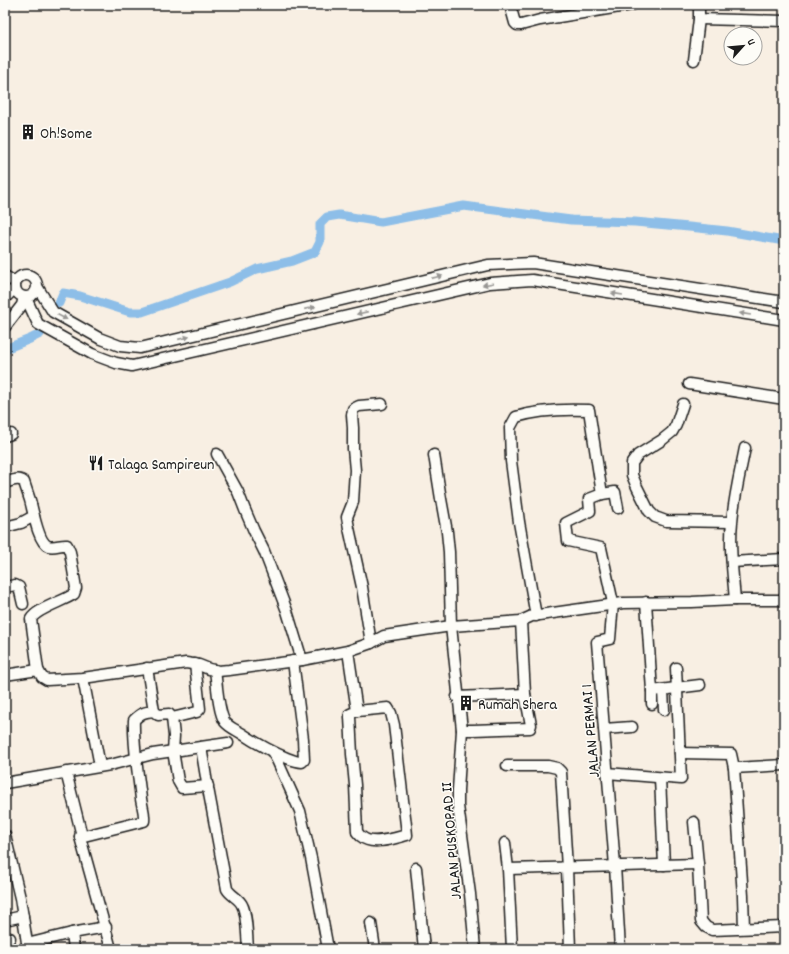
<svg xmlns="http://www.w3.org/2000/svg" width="789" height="954" font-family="Dekko,sans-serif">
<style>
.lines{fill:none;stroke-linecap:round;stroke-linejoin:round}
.canal{stroke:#8dbee8;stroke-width:9}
.minor-casing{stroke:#1c1c1c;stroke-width:13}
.minor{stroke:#fdfcf7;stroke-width:10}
.oneway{fill:#989794}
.labels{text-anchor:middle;stroke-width:3;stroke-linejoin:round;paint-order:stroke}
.poi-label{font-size:16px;fill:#1c1c1c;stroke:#fdfcf7;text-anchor:start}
.street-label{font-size:16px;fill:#1c1c1c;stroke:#fdfcf7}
</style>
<rect width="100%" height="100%" fill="#f8efe3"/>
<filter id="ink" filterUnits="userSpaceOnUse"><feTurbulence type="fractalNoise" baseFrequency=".025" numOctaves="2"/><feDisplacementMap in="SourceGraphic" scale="8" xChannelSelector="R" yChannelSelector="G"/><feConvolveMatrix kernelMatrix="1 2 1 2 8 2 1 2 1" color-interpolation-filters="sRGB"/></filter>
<g filter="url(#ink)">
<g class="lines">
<!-- canal -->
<g class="canal">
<polyline points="59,303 63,293 80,296 130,312 142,312 230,282 257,269 292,261 315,252 320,242 320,224 327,217 339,215 381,222 464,206 571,220 635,222 689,227 727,231 784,241"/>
<polyline points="5,349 30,339 40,334"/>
</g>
<defs>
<g id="minor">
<polyline points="510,5 515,23 517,25 521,25 540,20 632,5"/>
<polyline points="699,5 699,19 784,21"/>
<polyline points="694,60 699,19"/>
<circle cx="26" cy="286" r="11"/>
<polyline points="5,276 15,282"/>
<polyline points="38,288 53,312 99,338 120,346 140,348 488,265 533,263 784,302"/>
<polyline points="5,298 15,288"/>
<polyline points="26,298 38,324 92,354 116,363 132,366 490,283 532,280 784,320"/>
<polyline points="5,327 22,305 24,297"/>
<polyline points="689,384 784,399"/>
<polyline points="683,404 676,425 672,432 662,440 638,455 632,463 632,475 637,487 649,511 655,517 666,521 731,522"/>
<polyline points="5,436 11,434"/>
<polyline points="217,454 238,492 245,510 254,531 264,551 287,611 302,660"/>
<polyline points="434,455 441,499 447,532 449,552 451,626 462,730 458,790 458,806 470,894 475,949"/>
<path d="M5 483C11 481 18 477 24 482 26 488 28 494 30 500 33 510 38 542 48 546 55 548 61 544 67 545L70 552 76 588 74 594C64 601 36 609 31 619L38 670"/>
<polyline points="602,494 615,492 618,508"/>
<polyline points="5,527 21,523 34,516"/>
<polyline points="732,562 784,559"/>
<polyline points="5,587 15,585 19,587 23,604"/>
<path d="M735 600C733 574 729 548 732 522 734 497 740 473 745 448"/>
<polyline points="646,602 652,691 700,685"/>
<path d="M536 616 519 522 511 461 510 428 516 417C538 410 567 409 589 410L602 494 589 499 590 511 566 523 568 541 601 548 613 603 610 639 597 642 615 866 620 949"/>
<polyline points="371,643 362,587 349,528 347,517 353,502 355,470 353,449 353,428 352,415 353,409 359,406 382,404"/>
<path d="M348 651 357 711 388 708 391 713 394 725 406 825 407 835C395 838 372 846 362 837 360 836 359 834 357 832L355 785 352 754 350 717V714L357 711"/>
<polyline points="147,668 154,711 158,715 169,714 172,718 197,712 200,709 195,664"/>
<path d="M215 670C217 684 218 712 225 722 229 727 236 730 241 733 256 743 270 751 287 758 292 760 297 762 302 762L304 760 303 739 293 661"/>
<polyline points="5,675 38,670 42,677 47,680 83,678 186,663 199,665 209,669 218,671 229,670 302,660 348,651 371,643 384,636 451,626 521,621 532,616 623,603 692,602 735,600 784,600"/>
<polyline points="83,678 100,766"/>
<polyline points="663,690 664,710"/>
<polyline points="652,691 652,704"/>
<polyline points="457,697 525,694"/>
<polyline points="172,718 174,736 173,751 178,781 182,788 208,786"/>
<polyline points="604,729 632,727"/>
<polyline points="462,730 473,730 530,728 531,725 525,694 521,621"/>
<path d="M201 747 207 783 227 889C231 896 239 898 242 905 247 913 247 938 248 949"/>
<polyline points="273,753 277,760 300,811 311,858 328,949"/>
<polyline points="680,753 731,754 734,768 784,765"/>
<polyline points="507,766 548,766 557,768 561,772 567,868 570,949"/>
<polyline points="734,768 743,896 744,928"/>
<polyline points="66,772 81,832 80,837 111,949"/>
<polyline points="607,773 681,779 676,668"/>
<polyline points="660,778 664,865"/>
<polyline points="5,783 110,765 153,754 228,743"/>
<polyline points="694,822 698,864 701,921 706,927 712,930 784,927"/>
<polyline points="5,835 20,898 28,949"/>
<path d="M80 837 144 821C145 813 142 806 141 799 138 772 133 746 134 720 141 713 144 712 154 711"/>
<polyline points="505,843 508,869 512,949"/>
<polyline points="416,868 424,949"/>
<polyline points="508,869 698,864"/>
<polyline points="5,920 23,916"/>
<polyline points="371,923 375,949"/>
<polyline points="72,933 74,949"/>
<polyline points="5,941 10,938"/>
<polyline points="27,944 72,933 106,927"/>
</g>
</defs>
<!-- minor casing -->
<use href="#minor" class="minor-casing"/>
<!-- minor -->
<use href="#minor" class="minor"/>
</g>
<!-- one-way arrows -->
<defs><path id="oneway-solid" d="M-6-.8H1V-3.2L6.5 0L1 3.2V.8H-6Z"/></defs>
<g class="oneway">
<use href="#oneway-solid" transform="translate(437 277) rotate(-13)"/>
<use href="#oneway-solid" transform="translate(488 284) rotate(170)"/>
<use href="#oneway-solid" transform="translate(617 294) rotate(-171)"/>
<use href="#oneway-solid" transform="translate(310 308) rotate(-13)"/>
<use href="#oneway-solid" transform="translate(362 313) rotate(167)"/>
<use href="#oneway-solid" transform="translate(745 314) rotate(-171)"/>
<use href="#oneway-solid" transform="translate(62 317) rotate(28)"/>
<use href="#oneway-solid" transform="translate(184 338) rotate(-13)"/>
</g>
</g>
<!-- icons -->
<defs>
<symbol id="building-bare" viewBox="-9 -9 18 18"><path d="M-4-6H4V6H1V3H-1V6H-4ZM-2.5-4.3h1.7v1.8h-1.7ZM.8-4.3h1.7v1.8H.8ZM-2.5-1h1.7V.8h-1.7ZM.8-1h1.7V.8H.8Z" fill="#1c1c1c" stroke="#fdfcf7" stroke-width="2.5" paint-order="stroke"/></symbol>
<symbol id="restaurant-bare" viewBox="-9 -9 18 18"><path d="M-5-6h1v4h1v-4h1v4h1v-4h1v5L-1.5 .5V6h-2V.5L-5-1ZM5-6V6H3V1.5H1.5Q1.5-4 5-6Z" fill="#1c1c1c" stroke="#fdfcf7" stroke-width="2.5" paint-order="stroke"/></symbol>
</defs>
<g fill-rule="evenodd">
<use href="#building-bare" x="17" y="121" width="22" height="22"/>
<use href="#restaurant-bare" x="85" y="452" width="22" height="22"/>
<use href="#building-bare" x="455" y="692" width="22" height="22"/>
</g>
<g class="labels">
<!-- poi labels -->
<g class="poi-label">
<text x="40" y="138">Oh!Some</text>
<text x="108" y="469">Talaga Sampireun</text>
<text x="478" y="709">Rumah Shera</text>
</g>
<!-- street labels -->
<g class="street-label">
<text transform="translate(589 731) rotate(-95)" y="6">JALAN PERMAI 1</text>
<text transform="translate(450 841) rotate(-95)" y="6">JALAN PUSKOPAD II</text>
</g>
</g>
<!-- margin -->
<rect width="789" height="954" fill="none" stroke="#fdfcf7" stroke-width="20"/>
<rect x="10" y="10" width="769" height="934" fill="none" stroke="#1c1c1c" stroke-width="1.5" filter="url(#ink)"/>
<!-- north arrow -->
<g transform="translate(743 46) rotate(63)"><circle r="19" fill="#fdfcf7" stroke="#a3a29f"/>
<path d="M0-3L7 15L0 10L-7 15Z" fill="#1c1c1c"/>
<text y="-6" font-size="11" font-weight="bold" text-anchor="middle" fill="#1c1c1c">U</text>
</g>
</svg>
